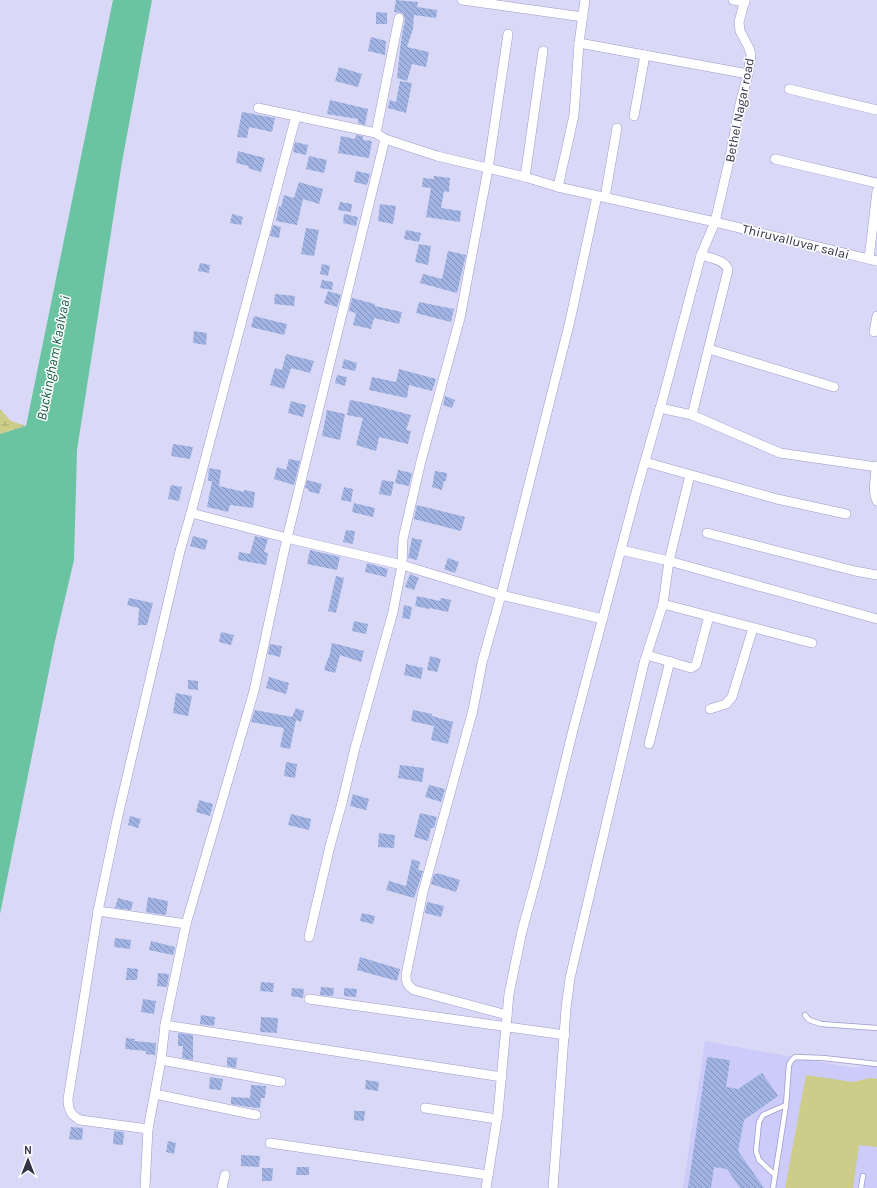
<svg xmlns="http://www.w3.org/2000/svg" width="877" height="1188" font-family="Karla,sans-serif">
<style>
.built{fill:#cdcbfa}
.wetland{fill:url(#wetland-marsh)}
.pitch{fill:#cdcc89}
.water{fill:#6ac4a2}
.building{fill:url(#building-back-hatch)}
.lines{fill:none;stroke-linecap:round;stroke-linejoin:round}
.lane-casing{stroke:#9e9acb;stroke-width:6}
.street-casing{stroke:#9e9acb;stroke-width:10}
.lane{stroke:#fff;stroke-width:4.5}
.street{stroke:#fff;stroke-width:9}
.labels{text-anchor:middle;stroke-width:3;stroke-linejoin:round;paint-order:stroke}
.street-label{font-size:13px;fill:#343247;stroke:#fdfdfd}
.water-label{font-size:14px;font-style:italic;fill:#105a43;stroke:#fdfdfd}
</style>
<defs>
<pattern id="wetland-marsh" width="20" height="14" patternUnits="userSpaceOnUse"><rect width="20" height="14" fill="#cdcc89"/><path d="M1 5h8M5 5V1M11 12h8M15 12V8" fill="none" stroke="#a7a672"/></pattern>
<pattern id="building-back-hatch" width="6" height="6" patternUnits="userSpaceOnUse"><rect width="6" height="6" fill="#a0b3e2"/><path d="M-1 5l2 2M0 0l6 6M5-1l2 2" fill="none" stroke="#8392b9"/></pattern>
</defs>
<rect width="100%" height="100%" fill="#dad8f7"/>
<!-- built -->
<polygon class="built" points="705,1041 854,1068 867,1065 877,1067 877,1188 683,1188"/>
<!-- wetland -->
<polygon class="wetland" points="0,409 11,421 26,426 0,434"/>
<!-- pitch -->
<polygon class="pitch" points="806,1075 853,1082 870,1078 877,1079 877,1147 859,1145 853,1188 785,1188"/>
<!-- water -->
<polygon class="water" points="113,0 152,0 122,162 77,450 74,560 55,641 0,914 0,434 26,426"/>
<!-- building -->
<g class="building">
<polygon points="396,0 418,2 417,7 437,10 436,18 414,15 413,29 407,47 429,52 426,67 412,64 407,81 397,78 401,41 405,19 403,13 394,12"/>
<polygon points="376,12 387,13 387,24 376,24"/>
<polygon points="371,37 386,41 385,55 368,51"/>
<polygon points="339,67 362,74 358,87 335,81"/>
<polygon points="400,81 412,83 406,113 388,108 390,100 396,102"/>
<polygon points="330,100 368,109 365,125 358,123 358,119 327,114"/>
<polygon points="242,112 275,118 272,132 249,127 247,138 237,137"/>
<polygon points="356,135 363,136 363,140 372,141 369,158 338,153 341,136 355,139"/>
<polygon points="295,142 308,145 306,155 293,152"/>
<polygon points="238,151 265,158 261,172 248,168 249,166 236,163"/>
<polygon points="309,156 327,160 324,173 306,169"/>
<polygon points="356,171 370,174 367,185 354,182"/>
<polygon points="434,176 450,178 449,192 444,191 441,208 461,211 460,222 426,217 431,188 422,187 423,178 434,179"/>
<polygon points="299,182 323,189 319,204 303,199 297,225 276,221 279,206 281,207 284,195 294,198"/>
<polygon points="340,202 352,204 351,212 338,210"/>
<polygon points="380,204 396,206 393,224 378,221"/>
<polygon points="232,214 243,217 241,225 230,223"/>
<polygon points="344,214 358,217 356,226 343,223"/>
<polygon points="273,225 281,227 279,238 270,236"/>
<polygon points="306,228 319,230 314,256 301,254"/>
<polygon points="406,230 421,233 419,242 404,239"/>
<polygon points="419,244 431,246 428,265 415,262"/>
<polygon points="448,251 466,255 457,293 420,283 423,274 442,279"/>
<polygon points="200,263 210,265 209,273 198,271"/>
<polygon points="322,264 330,266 328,276 320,274"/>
<polygon points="322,280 333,282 332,290 320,288"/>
<polygon points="328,291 341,295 337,307 324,303"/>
<polygon points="275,294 295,296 294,306 274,304"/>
<polygon points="352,298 375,304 375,306 402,312 399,324 374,318 371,329 353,325 356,313 349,311"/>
<polygon points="419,302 454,309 451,322 416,313"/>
<polygon points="254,316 287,324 284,335 251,327"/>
<polygon points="194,331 207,333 206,345 193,343"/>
<polygon points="286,354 314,361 310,373 291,368 284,389 270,385 275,368 282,370"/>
<polygon points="344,359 357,363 355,371 342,368"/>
<polygon points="399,369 436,379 432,391 409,385 407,398 369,390 372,377 396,382"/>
<polygon points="337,375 347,377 345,386 335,383"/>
<polygon points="445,396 455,400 452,408 443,405"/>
<polygon points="350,400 366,403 411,415 406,430 411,431 408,444 379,437 376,451 356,445 363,418 347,415"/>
<polygon points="291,401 306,405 303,417 288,413"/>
<polygon points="327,410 345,414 340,440 322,436"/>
<polygon points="173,444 193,447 190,459 171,456"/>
<polygon points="289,459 300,461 294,485 274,479 277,467 286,470"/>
<polygon points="209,468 221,470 219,486 244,492 244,490 255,492 253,508 230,505 228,512 207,507 212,481 208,481"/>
<polygon points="398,470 412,473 409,486 395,483"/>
<polygon points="435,471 447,473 446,481 444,481 442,490 432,487"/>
<polygon points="307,480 322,484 319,494 308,491 309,489 305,488"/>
<polygon points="382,480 394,482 391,496 379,494"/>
<polygon points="171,485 182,487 179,501 168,499"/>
<polygon points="344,487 353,489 351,502 341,500"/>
<polygon points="354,503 375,508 373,517 352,512"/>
<polygon points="417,505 465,517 461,531 414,519"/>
<polygon points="346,530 355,531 353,544 343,542"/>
<polygon points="193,536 208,540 205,550 190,546"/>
<polygon points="255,536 268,539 264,552 268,553 266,565 238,560 239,552 250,554"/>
<polygon points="412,538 422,540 417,560 408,558"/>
<polygon points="310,550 340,557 337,570 307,564"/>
<polygon points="448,558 459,562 455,573 444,569"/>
<polygon points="367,563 388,569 386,577 365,572"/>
<polygon points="410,574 419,578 414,590 405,587"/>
<polygon points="336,576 344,578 336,613 328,611"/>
<polygon points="417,596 440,601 441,598 451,600 448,612 430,608 429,609 415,606"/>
<polygon points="129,598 153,603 147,625 138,625 139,608 127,605"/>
<polygon points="404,605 412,607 410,619 402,618"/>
<polygon points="354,621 368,624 366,634 352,631"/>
<polygon points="221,632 234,635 231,645 219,642"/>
<polygon points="332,643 364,651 361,662 340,655 335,673 324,670 328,658 329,658"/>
<polygon points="270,644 282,646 280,657 268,654"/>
<polygon points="430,656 441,659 437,672 427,670"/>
<polygon points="406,664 423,668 421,679 404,675"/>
<polygon points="269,677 289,683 286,694 266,688"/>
<polygon points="188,680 198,681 198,690 188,689"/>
<polygon points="176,693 192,696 188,716 173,713"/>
<polygon points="296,708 304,711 301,722 296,720 290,749 280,747 284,728 251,722 255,710 292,717"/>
<polygon points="413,710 432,714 432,716 453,722 448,744 431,740 434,726 411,721"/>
<polygon points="286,762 297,764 295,778 284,776"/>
<polygon points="400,765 424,768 422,782 398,778"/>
<polygon points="429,785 445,789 441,802 425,797"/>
<polygon points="353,794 369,799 366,810 350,806"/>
<polygon points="199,800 213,804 210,816 196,812"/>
<polygon points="420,813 437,817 434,828 431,828 428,841 414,837"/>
<polygon points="291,814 311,819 309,830 288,825"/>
<polygon points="130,816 141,819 138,828 128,825"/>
<polygon points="379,833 395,835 394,848 378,847"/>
<polygon points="412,859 420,862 418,870 423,871 414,898 386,890 389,881 406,886"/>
<polygon points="437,873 460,880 456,892 431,884 434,874 437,874"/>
<polygon points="148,897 168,901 166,915 146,912"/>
<polygon points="118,898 133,902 131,910 115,908"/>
<polygon points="427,902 444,906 441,917 425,913"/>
<polygon points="362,913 375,916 373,924 360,921"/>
<polygon points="115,938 131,940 130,949 114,947"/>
<polygon points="151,941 175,947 173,955 149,950"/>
<polygon points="360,957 400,969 397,981 357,970"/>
<polygon points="127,968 138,969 137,980 126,980"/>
<polygon points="158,973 169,974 167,987 157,986"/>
<polygon points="261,982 274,983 273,992 260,991"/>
<polygon points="321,987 334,988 333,996 320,995"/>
<polygon points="292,988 304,989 303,998 291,996"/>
<polygon points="344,988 357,989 356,997 344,996"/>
<polygon points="143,999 156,1001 154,1014 141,1012"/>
<polygon points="201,1015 215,1017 214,1026 200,1024"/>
<polygon points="261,1017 278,1018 277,1033 260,1032"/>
<polygon points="178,1033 193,1035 193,1060 182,1058 183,1046 178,1046"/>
<polygon points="126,1038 135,1039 134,1041 156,1043 155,1055 146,1054 146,1051 125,1049"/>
<polygon points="227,1057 237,1058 236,1068 227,1066"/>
<polygon points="707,1057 730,1060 726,1087 738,1089 762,1073 778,1096 744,1120 738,1151 764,1188 740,1188 727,1169 714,1167 711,1188 688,1188"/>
<polygon points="210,1077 223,1079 221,1090 209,1089"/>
<polygon points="366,1080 379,1082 378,1091 365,1089"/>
<polygon points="251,1085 266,1086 265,1098 261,1098 260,1108 249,1107 231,1104 231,1097 250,1098"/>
<polygon points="354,1111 365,1111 364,1121 354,1120"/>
<polygon points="71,1127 83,1128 82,1140 69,1139"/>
<polygon points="114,1131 124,1132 123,1145 113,1144"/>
<polygon points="168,1141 176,1143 174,1154 166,1152"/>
<polygon points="241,1155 260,1156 259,1167 241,1166"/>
<polygon points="297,1167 309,1167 309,1175 296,1175"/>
<polygon points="262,1168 273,1168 272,1181 262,1181"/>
</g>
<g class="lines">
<defs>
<g id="lane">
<polyline points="805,1015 809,1020 821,1024 877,1028"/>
<polyline points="775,1175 759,1160 756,1151 759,1122 763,1115 786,1105"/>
<polyline points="773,1188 786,1105 789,1065 791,1061 795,1057 823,1058 877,1064"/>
<polyline points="861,1188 863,1176"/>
</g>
<g id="street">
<polyline points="462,0 583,17"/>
<polyline points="733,0 745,2"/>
<polyline points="579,43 748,74"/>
<polyline points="789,89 877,110"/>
<polyline points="258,108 376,133 385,139 437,156 525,177 558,187 715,222 877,261"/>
<polyline points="634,116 645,55"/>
<polyline points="376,133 399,18"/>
<polyline points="775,159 877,183"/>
<polyline points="525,177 543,51"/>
<polyline points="558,187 574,115 579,43 585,0"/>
<polyline points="605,197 617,128"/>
<polyline points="869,259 877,191"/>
<polyline points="874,332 877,316"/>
<polyline points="709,349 834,387"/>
<polyline points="660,408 692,415 780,453 877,467"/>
<path d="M692 415 728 270C726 260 710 258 701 255"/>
<polyline points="645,462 777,499 846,514"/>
<path d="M876 466C876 476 872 492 877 501"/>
<polyline points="191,513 287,538 402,565 501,595 603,619"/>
<polyline points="707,533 855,571 877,575"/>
<polyline points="621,550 669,561 877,619"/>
<polyline points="663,604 812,643"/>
<polyline points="647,655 691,668 696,665 709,616"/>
<polyline points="710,709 726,704 732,697 753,628"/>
<polyline points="649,744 670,661"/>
<polyline points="98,911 186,924"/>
<polyline points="309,937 330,846 342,803 355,748 393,612 402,565 403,539 421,461 460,318 488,169 508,34"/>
<polyline points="309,999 565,1035"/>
<path d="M507 1015 414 990C408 986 406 983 406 975L423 892 473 710 482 663 501 595 570 321 597 196"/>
<polyline points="165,1025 186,924 254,691 287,538 385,139"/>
<polyline points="161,1060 281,1082"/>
<polyline points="155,1094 256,1115"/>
<polyline points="425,1108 497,1119"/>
<path d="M148 1129 80 1120C71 1115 68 1110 68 1099L98 911 117 820 180 551 191 513 296 116"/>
<polyline points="270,1143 488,1175"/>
<polyline points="145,1188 148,1129 161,1060 165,1025 502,1077"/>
<polyline points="222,1188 225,1175"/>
<polyline points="486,1188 498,1113 509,994 522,931 539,869 573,730 637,489 663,398 701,255 715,222 730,157 740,104 748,74 751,55 749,48 740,31 739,22 745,0"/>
<polyline points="553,1188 566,1008 570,978 644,663 663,604 669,561 690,475"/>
</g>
</defs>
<!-- lane casing -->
<use href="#lane" class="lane-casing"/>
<!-- street casing -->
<use href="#street" class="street-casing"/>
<!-- lane -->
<use href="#lane" class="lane"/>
<!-- street -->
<use href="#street" class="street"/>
</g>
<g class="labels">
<!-- street labels -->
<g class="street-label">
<text transform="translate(739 110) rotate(-79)" y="5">Bethel Nagar road</text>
<text transform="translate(796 241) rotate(14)" y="5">Thiruvalluvar salai</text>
</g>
<!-- water labels -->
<g class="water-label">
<text transform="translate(53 358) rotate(-79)" y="5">Buckingham Kaalvaai</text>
</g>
</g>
<!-- north arrow -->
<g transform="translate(28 1160)" stroke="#fdfdfd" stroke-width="3" paint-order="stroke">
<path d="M0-3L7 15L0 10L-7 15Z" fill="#343247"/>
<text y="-6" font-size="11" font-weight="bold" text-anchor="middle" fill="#343247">N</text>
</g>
</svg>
